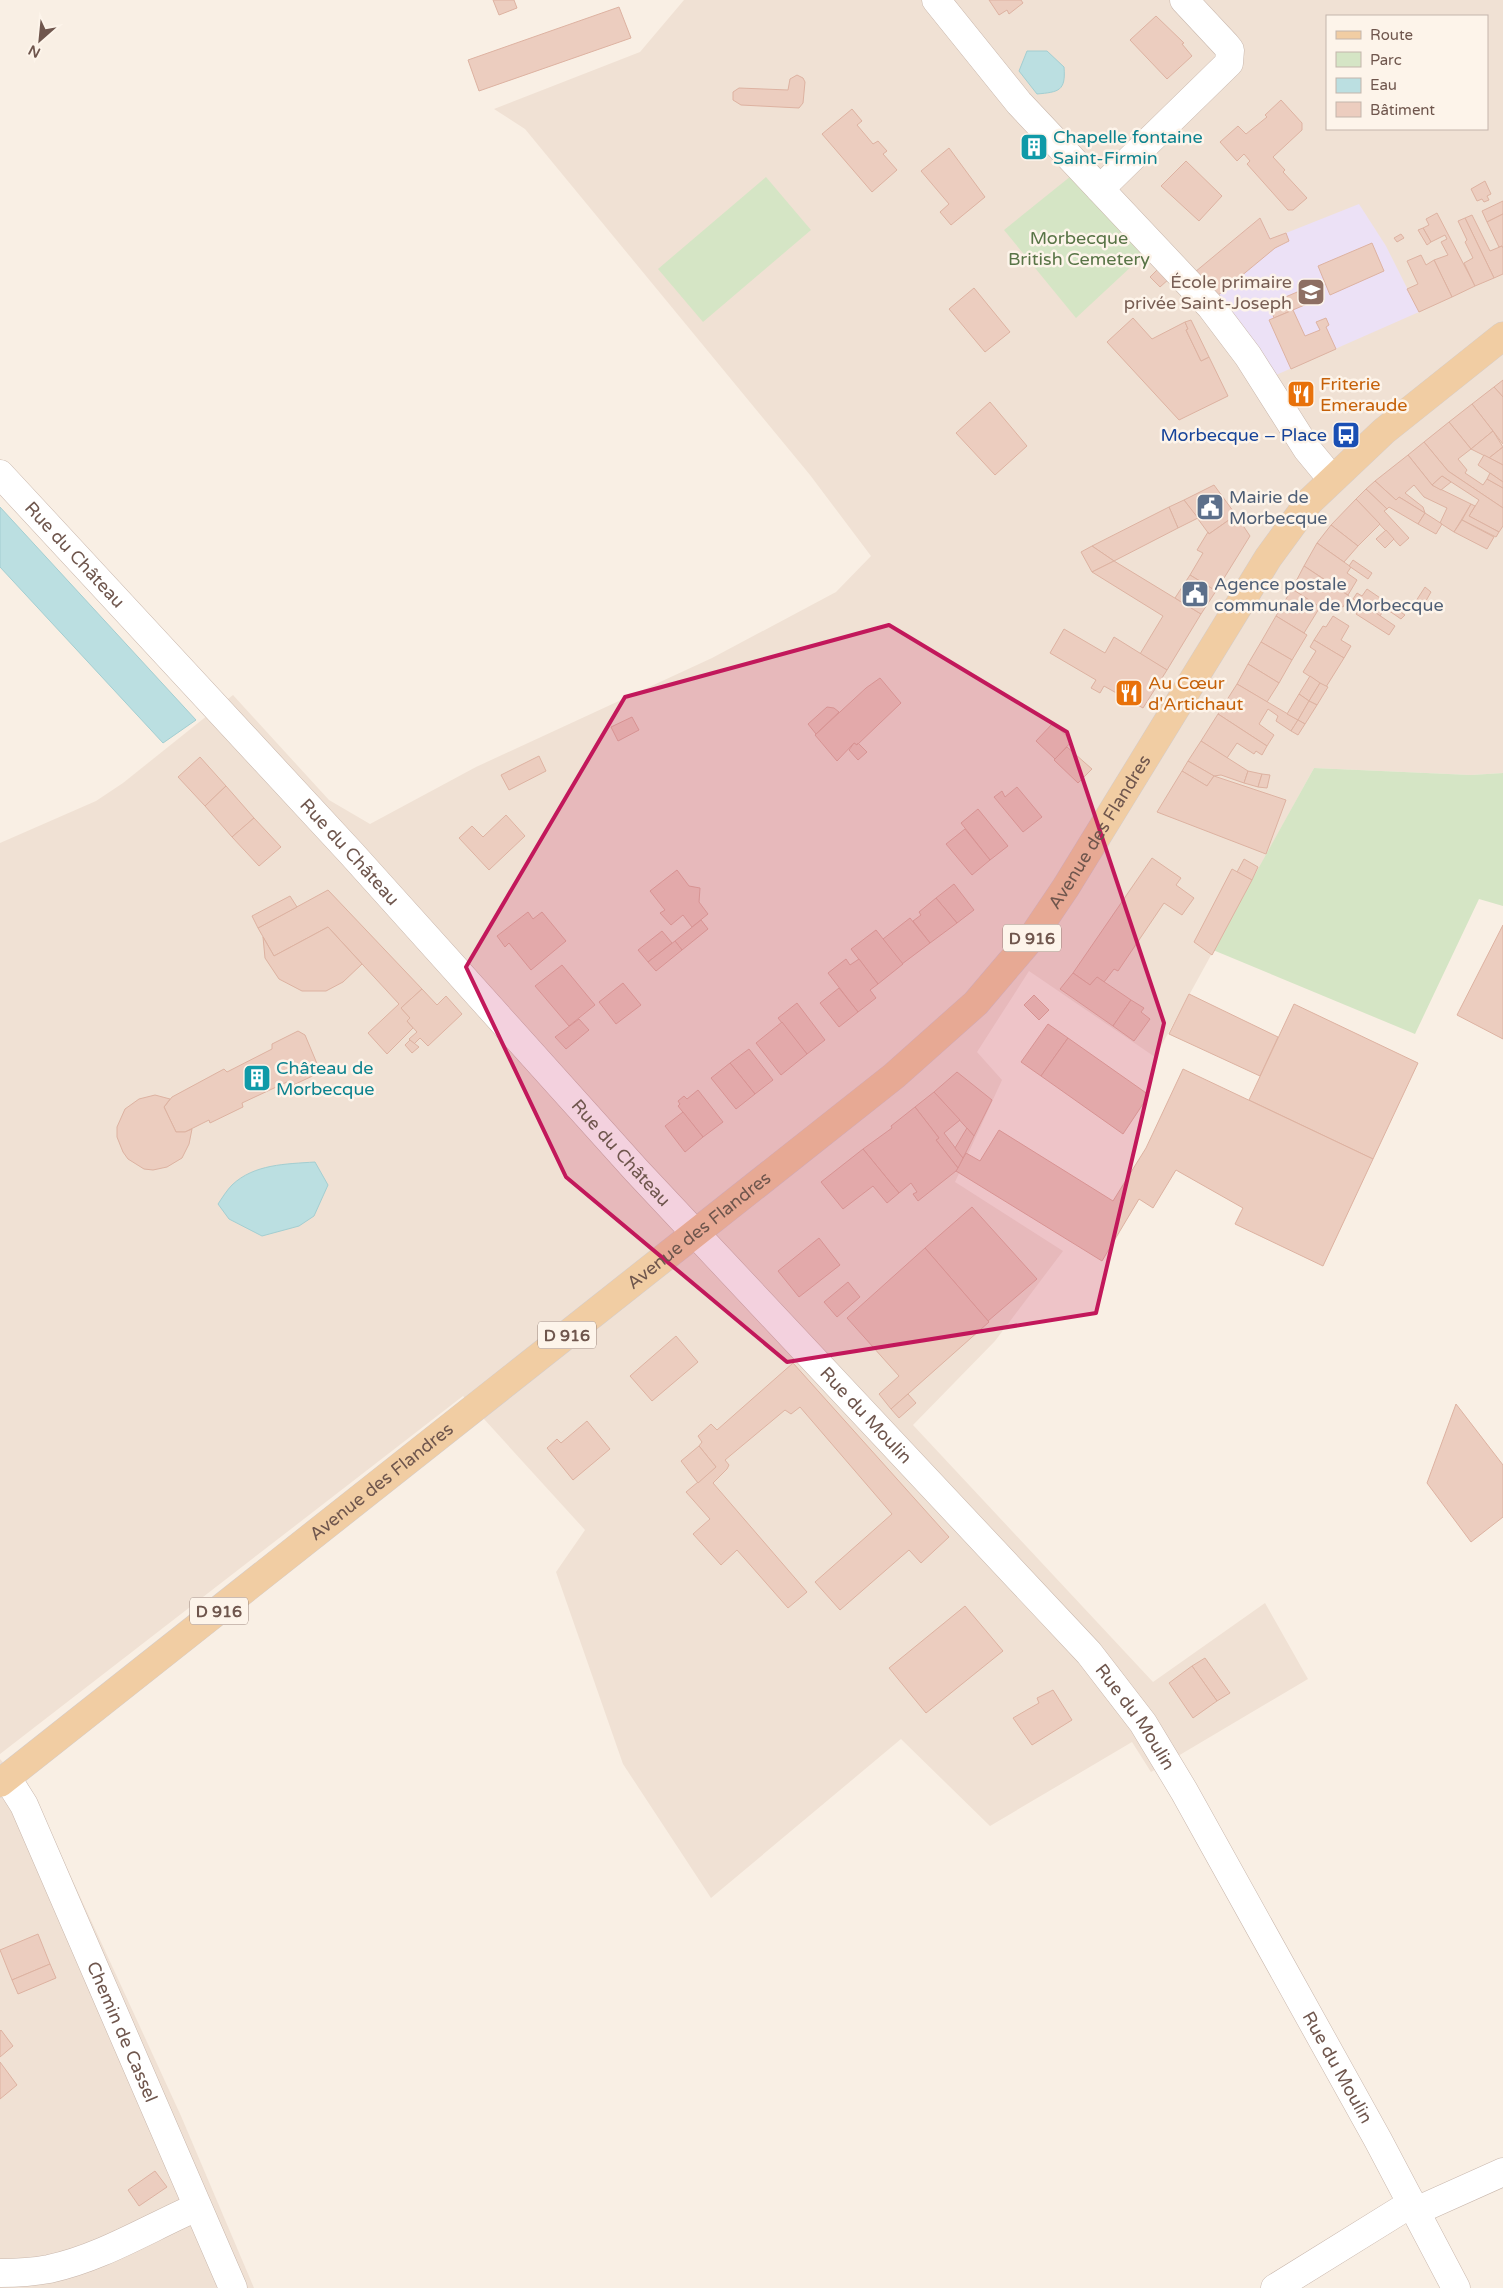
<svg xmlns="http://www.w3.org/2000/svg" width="1503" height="2288" font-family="'Varela Round',sans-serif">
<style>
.residential{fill:#f0e1d4;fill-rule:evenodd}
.education{fill:#ece1f6}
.green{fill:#d5e5c5}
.water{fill:#bbdfe1;stroke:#a3ced1}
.building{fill:#eccdbf;stroke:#ddb2a1}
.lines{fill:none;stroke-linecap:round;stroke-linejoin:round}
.minor-casing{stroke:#c9b7ac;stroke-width:29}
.major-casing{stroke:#d4ccca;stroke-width:29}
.minor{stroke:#fff;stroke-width:28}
.major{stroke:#f1cda3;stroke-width:28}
.marked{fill:#c2185b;fill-opacity:0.2;stroke:#c2185b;stroke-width:4;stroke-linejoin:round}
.labels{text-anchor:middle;stroke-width:5;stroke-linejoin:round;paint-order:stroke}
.shield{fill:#fdf4ea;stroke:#9a857c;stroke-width:1}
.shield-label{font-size:16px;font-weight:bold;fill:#6f564d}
.culture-label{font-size:18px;fill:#0d838f;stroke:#fdf4ea;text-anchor:start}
.park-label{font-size:18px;fill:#587446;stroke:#fdf4ea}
.education-label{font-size:18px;fill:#785e54;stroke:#fdf4ea;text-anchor:end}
.food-label{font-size:18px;fill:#c56008;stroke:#fdf4ea;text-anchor:start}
.transit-label{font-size:18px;fill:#164399;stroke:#fdf4ea;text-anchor:end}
.service-label{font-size:18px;fill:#4e5e75;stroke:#fdf4ea;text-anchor:start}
.street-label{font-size:18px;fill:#6f564d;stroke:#fdf4ea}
</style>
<rect width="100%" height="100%" fill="#f9efe4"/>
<!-- residential -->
<g class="residential">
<path d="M684 0H1503V773L1471 775 1314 768 1155 1057 1029 971 977 1052 1002 1080 955 1182 1063 1251 995 1341 913 1425 1153 1682 1265 1603 1308 1679 1151 1772 1132 1742 990 1826 901 1739 711 1898 623 1764 556 1572 585 1530 463 1396 0 1754V843L96 801 123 783 233 695 329 800 370 824 476 767 712 658 836 592 871 556 810 475 525 129 494 109 640 52ZM1327 16H1487V129H1327Z"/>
<polygon points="0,1759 37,1803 181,2116 254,2288 0,2288"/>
</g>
<!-- education -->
<polygon class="education" points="1359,204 1386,246 1419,312 1276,375 1195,272 1260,218 1271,239"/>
<!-- green -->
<g class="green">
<polygon points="1071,176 1148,251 1076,318 1004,230"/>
<polygon points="766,177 811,230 703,322 658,269"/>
<polygon points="1314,768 1471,775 1503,773 1503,906 1479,899 1415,1034 1213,950"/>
</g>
<!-- water -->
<g class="water">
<path d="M1027 51H1047L1064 67C1066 91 1059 92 1037 94L1019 71Z"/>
<polygon points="0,507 196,720 163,743 0,567"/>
<path d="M315 1162 328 1185 314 1216 299 1226 262 1236 229 1219 218 1204C222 1198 227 1190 232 1185 254 1164 286 1164 315 1162Z"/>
</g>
<!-- building -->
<g class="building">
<polygon points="493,0 514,0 517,8 499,15"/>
<polygon points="989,0 1021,0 1023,3 1009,14 1007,10 999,15"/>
<polygon points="619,7 631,38 479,91 468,60"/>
<polygon points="1156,16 1184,43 1182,44 1192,56 1167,79 1130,40"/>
<polygon points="797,75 803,78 805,82 803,103 799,108 741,105 733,100 733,92 739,88 788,90 790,79"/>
<polygon points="1281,100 1302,123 1302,130 1273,157 1285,170 1283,172 1307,198 1293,210 1288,210 1247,164 1250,161 1244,154 1237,161 1220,142 1238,126 1246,134 1267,117 1265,115"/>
<polygon points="852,109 862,121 857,125 873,144 878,141 887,151 883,154 897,170 872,192 822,134"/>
<polygon points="1035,142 1039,146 1033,151 1030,147"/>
<polygon points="949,148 985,197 951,225 940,212 949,204 921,171"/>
<polygon points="1186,161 1222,196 1199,221 1161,186"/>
<polygon points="1485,181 1491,194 1487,196 1489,200 1484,202 1482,199 1477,201 1471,189"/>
<polygon points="1503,201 1503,214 1487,222 1482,211"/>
<polygon points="1437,213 1475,286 1452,297 1434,260 1448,255 1441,242 1447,239 1445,235 1431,242 1423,228 1429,225 1426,219"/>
<polygon points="1503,214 1503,248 1502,246 1499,247 1487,222"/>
<polygon points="1472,215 1490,251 1502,246 1503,248 1503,274 1494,278 1465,218"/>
<polygon points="1260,218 1270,239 1286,233 1289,241 1275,248 1217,296 1195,272"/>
<polygon points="1465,218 1494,278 1475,286 1464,263 1473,258 1465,242 1467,240 1458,221"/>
<polygon points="1423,228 1431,242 1427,245 1418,230"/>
<polygon points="1401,234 1404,238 1397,242 1394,238"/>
<polygon points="1372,243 1384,271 1330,295 1318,266"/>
<polygon points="1421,255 1426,265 1434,260 1452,297 1419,312 1407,289 1418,284 1407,261"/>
<polygon points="1160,267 1170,278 1160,287 1150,277"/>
<polygon points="1309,287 1314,301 1274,318 1269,304"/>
<polygon points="974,288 1010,332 985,352 949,309"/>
<polygon points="1293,310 1305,336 1320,330 1316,322 1326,318 1329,325 1326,327 1336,349 1291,369 1269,320"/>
<polygon points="1133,318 1152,339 1185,322 1188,329 1186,330 1201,361 1209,357 1228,396 1179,420 1107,342"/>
<polygon points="1191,320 1209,357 1201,361 1186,330 1188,329 1185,322"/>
<polygon points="1503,380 1503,397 1494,387"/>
<polygon points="1494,387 1503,397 1503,444 1472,404"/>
<polygon points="990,402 1027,446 995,475 956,433"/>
<polygon points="1472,404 1493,431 1471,449 1449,422"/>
<polygon points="1449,422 1471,449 1458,459 1467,470 1465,473 1483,485 1487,479 1503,488 1503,508 1448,471 1424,442"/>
<polygon points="1493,431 1503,447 1489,458 1471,449"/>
<polygon points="1424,442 1448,471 1503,508 1503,526 1499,532 1469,516 1479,500 1442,476 1432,485 1408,455"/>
<polygon points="1503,447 1503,465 1489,458"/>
<polygon points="1408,455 1432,485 1471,504 1454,532 1440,523 1447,508 1424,497 1414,485 1405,493 1423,507 1425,513 1399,497 1396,500 1375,481"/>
<polygon points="1484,455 1503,465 1503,482 1478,465"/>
<polygon points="1490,473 1503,482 1503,488 1487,479"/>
<polygon points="1442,476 1451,482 1441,490 1432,485"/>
<polygon points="1375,481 1396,500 1399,497 1425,513 1418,524 1389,507 1387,509 1366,489"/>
<polygon points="1214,485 1236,515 1209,534 1184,500"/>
<polygon points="1366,489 1387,509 1384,511 1409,538 1400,546 1356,499"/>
<polygon points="1356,499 1380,524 1358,546 1331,525"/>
<polygon points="1184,500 1198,518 1178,528 1169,507"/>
<polygon points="1471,504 1475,506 1469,516 1499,532 1496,537 1462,520"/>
<polygon points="1169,507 1178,528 1114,561 1092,546"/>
<polygon points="1425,513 1442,524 1436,534 1418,524"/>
<polygon points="1236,515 1250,536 1216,591 1190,575 1203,553 1197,550 1208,532 1209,534"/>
<polygon points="1462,520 1494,537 1487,549 1454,532"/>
<polygon points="1331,525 1358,546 1344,562 1317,543"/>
<polygon points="1386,530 1394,539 1385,548 1376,539"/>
<polygon points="1317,543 1351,567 1347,573 1357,580 1348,595 1304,566"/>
<polygon points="1092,546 1114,561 1092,572 1081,552"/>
<polygon points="1353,560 1372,573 1368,579 1349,566"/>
<polygon points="1114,561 1201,614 1167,670 1140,654 1163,616 1092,572"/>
<polygon points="1304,566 1349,596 1343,607 1335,602 1329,613 1292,589"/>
<polygon points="1190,575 1216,591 1201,614 1175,598"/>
<polygon points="1425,587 1431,592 1423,606 1416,601"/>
<polygon points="1292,589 1320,607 1304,633 1276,616"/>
<polygon points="1367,589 1405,615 1401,619 1382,606 1380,609 1383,611 1380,616 1353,599 1357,593 1362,596"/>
<polygon points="1363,604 1395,626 1389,635 1356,614"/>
<polygon points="1276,616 1307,635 1292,660 1261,642"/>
<polygon points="1333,616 1349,626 1341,640 1351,646 1344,658 1314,640 1323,626 1326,627"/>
<polygon points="1064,629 1105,653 1114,637 1167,670 1143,708 1104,686 1100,693 1091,688 1096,680 1050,653"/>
<polygon points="1314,640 1344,658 1326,687 1303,672 1316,651 1310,647"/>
<polygon points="1261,642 1292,660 1279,683 1248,664"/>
<polygon points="1248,664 1279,683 1267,702 1237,684"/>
<polygon points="1310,676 1320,683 1309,701 1299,694"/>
<polygon points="880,678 901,703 857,745 854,743 837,761 815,735 866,688"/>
<polygon points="1320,683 1328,687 1317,705 1309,701"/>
<polygon points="1237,684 1298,720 1291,731 1276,721 1278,716 1268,709 1259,724 1274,735 1267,746 1218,714"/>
<polygon points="1299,694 1309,701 1298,720 1287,714"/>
<polygon points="1309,701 1317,705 1305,724 1298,720"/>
<polygon points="827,707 834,708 839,712 816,734 808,724"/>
<polygon points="1218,714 1267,746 1262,755 1256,751 1254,754 1237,743 1227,758 1201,741"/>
<polygon points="632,717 639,730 618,741 611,727"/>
<polygon points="1298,720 1305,724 1298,735 1291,731"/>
<polygon points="1053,723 1072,741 1055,759 1036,741"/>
<polygon points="1201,741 1248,771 1244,783 1221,775 1214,776 1188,761"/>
<polygon points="854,743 857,745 858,743 867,752 858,760 849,750"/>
<polygon points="1067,747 1092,769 1078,783 1054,760"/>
<polygon points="539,756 546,771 509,790 501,775"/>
<polygon points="200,757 226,786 205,806 178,777"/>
<polygon points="1188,761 1214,776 1207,786 1182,771"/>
<polygon points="1182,771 1207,786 1214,776 1286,800 1266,854 1157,812"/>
<polygon points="1248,771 1262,774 1258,787 1244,783"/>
<polygon points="1262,774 1270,775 1267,788 1258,787"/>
<polygon points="226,786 254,818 232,837 205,806"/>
<polygon points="1017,787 1042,817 1023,832 994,797 1002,791 1005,797"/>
<polygon points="978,809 1008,846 990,860 961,823"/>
<polygon points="506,815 525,836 489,870 459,838 472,826 483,837"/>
<polygon points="254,818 281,847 259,866 232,837"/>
<polygon points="965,829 990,860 972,875 946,844"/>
<polygon points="1152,858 1181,878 1176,885 1194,898 1182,915 1164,903 1118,971 1114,969 1104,982 1097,977 1090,985 1073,973"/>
<polygon points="1244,859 1258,867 1252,880 1237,872"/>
<polygon points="1232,869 1252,880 1212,955 1194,942"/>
<polygon points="677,870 689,886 700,888 699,902 708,914 692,927 683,915 671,925 660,913 665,910 650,891"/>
<polygon points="954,884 974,910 957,923 936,898"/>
<polygon points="328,890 422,989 401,1008 410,1018 407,1021 413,1028 387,1054 368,1033 399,1004 328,927 274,956 258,928"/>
<polygon points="290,896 297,907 258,928 252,916"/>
<polygon points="936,898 957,923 930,943 913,921 921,915 919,912"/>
<polygon points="528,912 533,919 542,912 566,941 531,970 509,943 505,947 497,936"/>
<polygon points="910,918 930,943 902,964 883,939"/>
<polygon points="701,920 708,929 682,950 675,941"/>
<polygon points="1503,925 1503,1039 1457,1015"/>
<polygon points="328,927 362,964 343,982 326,991 302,991 279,979 265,958 263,937 274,956"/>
<polygon points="876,930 903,964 878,984 851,949"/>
<polygon points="662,931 672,943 648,962 638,950"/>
<polygon points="675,941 682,950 656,971 648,962"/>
<polygon points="846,959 850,965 859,959 878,984 870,990 876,998 858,1012 828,973"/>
<polygon points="562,965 595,1005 569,1026 535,986"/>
<polygon points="1073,973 1090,985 1097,977 1131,1000 1113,1026 1060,989"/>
<polygon points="623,983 641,1005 616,1024 599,1002"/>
<polygon points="839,988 858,1012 839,1027 820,1003"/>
<polygon points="422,989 437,1005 446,996 462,1014 428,1046 420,1038 414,1044 409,1039 417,1032 407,1021 410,1018 401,1008"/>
<polygon points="1189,994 1278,1037 1260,1076 1169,1034"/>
<polygon points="1034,995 1049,1010 1039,1020 1024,1005"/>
<polygon points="1131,1000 1144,1008 1141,1012 1150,1019 1134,1041 1113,1026"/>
<polygon points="797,1003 825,1040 807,1054 778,1018"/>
<polygon points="1294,1004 1418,1063 1373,1159 1249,1100"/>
<polygon points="579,1019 589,1030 566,1049 555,1037"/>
<polygon points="782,1022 807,1054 781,1075 756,1043"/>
<polygon points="1048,1024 1068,1038 1041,1076 1021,1062"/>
<polygon points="298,1031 305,1035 318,1066 319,1073 289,1087 287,1082 242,1103 243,1107 210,1123 209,1120 185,1132 176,1132 164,1107 172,1097 224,1069 227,1072 272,1049 272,1044"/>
<polygon points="1068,1038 1149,1095 1123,1134 1041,1076"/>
<polygon points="410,1040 419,1047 412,1053 405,1045"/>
<polygon points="749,1049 773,1080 755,1094 730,1063"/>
<polygon points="730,1063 755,1094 736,1109 711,1078"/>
<polygon points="1183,1069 1373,1159 1323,1266 1235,1224 1243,1208 1176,1170 1153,1208 1139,1199 1102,1261 956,1171 966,1153 980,1161 999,1130 1113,1201 1146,1148"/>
<polygon points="957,1072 992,1100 974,1136 934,1092"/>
<polygon points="698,1090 723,1122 703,1137 678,1106 680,1104 678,1101 684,1096 687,1099"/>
<polygon points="934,1092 960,1120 944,1133 963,1158 958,1168 936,1140 939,1138 915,1107"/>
<polygon points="155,1095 170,1099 164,1107 176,1132 185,1132 192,1129 189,1144 182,1158 167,1167 153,1170 144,1169 128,1159 123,1152 117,1137 117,1127 125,1109 139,1099"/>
<polygon points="915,1107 939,1138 936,1140 958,1168 956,1171 918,1201 913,1194 917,1192 911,1183 899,1193 863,1149 892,1128 891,1126"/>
<polygon points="683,1112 703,1137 685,1152 665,1126"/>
<polygon points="967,1128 974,1136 963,1158 955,1148"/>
<polygon points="863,1149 899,1193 887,1203 873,1186 843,1209 821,1182"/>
<polygon points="972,1207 1037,1279 988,1321 925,1248"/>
<polygon points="819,1238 840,1265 799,1297 778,1271"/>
<polygon points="925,1248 989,1322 891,1409 879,1394 899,1376 847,1318"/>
<polygon points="848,1282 860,1297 837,1317 824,1302"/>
<polygon points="676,1336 698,1362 652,1401 630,1376"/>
<polygon points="793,1363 949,1537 921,1563 909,1550 840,1610 815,1582 892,1514 800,1407 791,1414 785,1410 725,1460 729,1465 727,1469 713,1483 807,1592 788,1608 737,1550 721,1565 693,1534 710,1519 686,1492 716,1467 699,1446 702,1442 698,1436 711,1424 717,1430"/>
<polygon points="908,1394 916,1403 899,1418 891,1409"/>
<polygon points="1456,1404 1503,1465 1503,1517 1471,1542 1427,1483"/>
<polygon points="587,1421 610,1449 573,1480 547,1448 557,1439 561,1443"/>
<polygon points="699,1446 716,1467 698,1483 681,1461"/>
<polygon points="965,1606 1003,1651 926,1713 889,1668"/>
<polygon points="1205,1658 1230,1693 1217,1701 1192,1666"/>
<polygon points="1192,1666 1217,1701 1193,1718 1169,1683"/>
<polygon points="1053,1690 1072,1720 1032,1745 1013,1718 1039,1703 1037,1698"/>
<polygon points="38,1934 50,1964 12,1980 0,1950"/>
<polygon points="50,1964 56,1978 18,1994 12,1980"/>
<polygon points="1,2030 13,2046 0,2057 0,2031"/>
<polygon points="0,2062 17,2085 0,2099"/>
<polygon points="155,2171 167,2187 139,2206 128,2190"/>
</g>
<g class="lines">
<defs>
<g id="minor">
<polyline points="936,0 1019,103 1211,307 1248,356 1307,449 1331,478"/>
<polyline points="1100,189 1229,63 1230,50 1226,45 1184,0"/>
<path id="s1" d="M0 474 352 854 636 1170 1089 1653 1143 1723 1184 1791 1378 2140 1456 2288"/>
<path id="s2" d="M7 1778 24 1805 233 2288"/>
<polyline points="1416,2211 1503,2172"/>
<path d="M0 2273C17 2273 33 2272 49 2269 101 2258 149 2228 197 2207"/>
<polyline points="1275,2288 1412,2203"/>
</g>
<g id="major">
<path id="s3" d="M0 1783 894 1076 976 1003 1033 936 1066 887 1268 558 1309 502 1384 431 1503 336"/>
</g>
</defs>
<!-- minor casing -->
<use href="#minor" class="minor-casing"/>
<!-- major casing -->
<use href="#major" class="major-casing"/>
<!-- minor -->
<use href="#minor" class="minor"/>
<!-- major -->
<use href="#major" class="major"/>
</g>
<!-- marked area -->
<path class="marked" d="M889 625 1067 732 1164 1023 1096 1313 787 1362 566 1177 466 967 625 697Z"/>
<!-- icons -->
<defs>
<symbol id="building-square" viewBox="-11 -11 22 22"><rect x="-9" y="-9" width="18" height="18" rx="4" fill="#0f9aa8" stroke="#fdf4ea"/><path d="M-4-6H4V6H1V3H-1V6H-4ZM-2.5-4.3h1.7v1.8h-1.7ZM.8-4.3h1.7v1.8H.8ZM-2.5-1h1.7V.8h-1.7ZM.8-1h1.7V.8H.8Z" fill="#fff"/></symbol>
<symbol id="school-square" viewBox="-11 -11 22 22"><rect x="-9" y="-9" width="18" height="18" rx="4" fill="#8d6e63" stroke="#fdf4ea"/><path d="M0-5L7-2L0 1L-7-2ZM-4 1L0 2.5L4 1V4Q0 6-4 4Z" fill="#fff"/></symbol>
<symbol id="restaurant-square" viewBox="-11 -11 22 22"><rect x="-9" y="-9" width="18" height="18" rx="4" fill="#e8710a" stroke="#fdf4ea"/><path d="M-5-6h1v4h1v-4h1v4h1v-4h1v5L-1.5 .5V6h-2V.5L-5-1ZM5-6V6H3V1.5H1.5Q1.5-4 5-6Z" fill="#fff"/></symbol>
<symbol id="bus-square" viewBox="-11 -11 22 22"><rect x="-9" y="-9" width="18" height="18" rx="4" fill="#1a4fb4" stroke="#fdf4ea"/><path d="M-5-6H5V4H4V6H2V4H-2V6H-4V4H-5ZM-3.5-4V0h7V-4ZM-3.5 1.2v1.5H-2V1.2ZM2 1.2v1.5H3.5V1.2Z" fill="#fff"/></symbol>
<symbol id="civic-square" viewBox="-11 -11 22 22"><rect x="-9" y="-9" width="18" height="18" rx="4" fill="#5c6f8a" stroke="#fdf4ea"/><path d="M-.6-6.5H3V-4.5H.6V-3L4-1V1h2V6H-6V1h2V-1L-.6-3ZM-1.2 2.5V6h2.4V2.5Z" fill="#fff"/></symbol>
</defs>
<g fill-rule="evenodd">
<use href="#building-square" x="1018" y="131" width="32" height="32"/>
<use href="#school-square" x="1295" y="276" width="32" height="32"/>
<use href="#restaurant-square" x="1285" y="378" width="32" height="32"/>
<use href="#bus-square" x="1330" y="419" width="32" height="32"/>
<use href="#civic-square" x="1194" y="491" width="32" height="32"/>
<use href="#civic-square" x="1179" y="578" width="32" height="32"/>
<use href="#restaurant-square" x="1113" y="677" width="32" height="32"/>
<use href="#building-square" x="241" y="1062" width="32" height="32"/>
</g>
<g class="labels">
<!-- shield labels -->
<g class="shield">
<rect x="1003" y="924.5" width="58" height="27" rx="4"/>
<rect x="538" y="1321.5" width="58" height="27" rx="4"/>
<rect x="190" y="1597.5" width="58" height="27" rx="4"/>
</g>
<g class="shield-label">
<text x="1032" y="944">D 916</text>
<text x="567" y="1341">D 916</text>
<text x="219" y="1617">D 916</text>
</g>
<!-- culture labels -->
<g class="culture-label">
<text x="1053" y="143">Chapelle fontaine<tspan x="1053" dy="21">Saint-Firmin</tspan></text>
<text x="276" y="1074">Château de<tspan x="276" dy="21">Morbecque</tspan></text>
</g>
<!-- park labels -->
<g class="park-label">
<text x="1079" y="244">Morbecque<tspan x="1079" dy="21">British Cemetery</tspan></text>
</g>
<!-- education labels -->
<g class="education-label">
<text x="1292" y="288">École primaire<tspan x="1292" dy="21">privée Saint-Joseph</tspan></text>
</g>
<!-- food labels -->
<g class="food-label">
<text x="1320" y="390">Friterie<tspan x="1320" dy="21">Emeraude</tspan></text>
<text x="1148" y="689">Au Cœur<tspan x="1148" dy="21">d'Artichaut</tspan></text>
</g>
<!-- transit labels -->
<g class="transit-label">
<text x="1327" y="441">Morbecque – Place</text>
</g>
<!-- service labels -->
<g class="service-label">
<text x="1229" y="503">Mairie de<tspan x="1229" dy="21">Morbecque</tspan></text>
<text x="1214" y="590">Agence postale<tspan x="1214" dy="21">communale de Morbecque</tspan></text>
</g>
<!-- street labels -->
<g class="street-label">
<text dy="6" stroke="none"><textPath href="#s1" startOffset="110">Rue du Château</textPath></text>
<text dy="6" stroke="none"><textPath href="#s3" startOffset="1461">Avenue des Flandres</textPath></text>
<text dy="6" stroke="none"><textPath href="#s1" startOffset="515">Rue du Château</textPath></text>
<text dy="6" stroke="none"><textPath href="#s1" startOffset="920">Rue du Château</textPath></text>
<text dy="6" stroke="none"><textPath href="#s3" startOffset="891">Avenue des Flandres</textPath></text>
<text dy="6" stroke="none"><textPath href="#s1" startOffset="1279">Rue du Moulin</textPath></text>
<text dy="6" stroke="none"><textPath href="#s3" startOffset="486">Avenue des Flandres</textPath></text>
<text dy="6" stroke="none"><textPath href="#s1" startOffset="1684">Rue du Moulin</textPath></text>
<text dy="6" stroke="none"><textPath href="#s2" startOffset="279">Chemin de Cassel</textPath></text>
<text dy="6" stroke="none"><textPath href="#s1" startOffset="2089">Rue du Moulin</textPath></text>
</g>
</g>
<!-- legend -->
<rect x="1326" y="15" width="162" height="115" fill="#fdf4ea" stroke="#c4b5ab"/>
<rect x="1336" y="31" width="25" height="8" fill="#f1cda3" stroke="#c4b5ab"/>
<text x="1370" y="40" font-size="15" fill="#6f564d">Route</text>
<rect x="1336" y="52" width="25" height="15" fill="#d5e5c5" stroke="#c4b5ab"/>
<text x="1370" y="65" font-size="15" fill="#6f564d">Parc</text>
<rect x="1336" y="78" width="25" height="15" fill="#bbdfe1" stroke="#c4b5ab"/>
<text x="1370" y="90" font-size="15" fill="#6f564d">Eau</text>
<rect x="1336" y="102" width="25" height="15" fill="#eccdbf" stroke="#c4b5ab"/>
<text x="1370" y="115" font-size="15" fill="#6f564d">Bâtiment</text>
<!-- north arrow -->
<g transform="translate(40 40) rotate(207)" stroke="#fdf4ea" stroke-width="4" paint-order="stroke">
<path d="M0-4L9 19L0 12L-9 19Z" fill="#6f564d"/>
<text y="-8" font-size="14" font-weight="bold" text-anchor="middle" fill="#6f564d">N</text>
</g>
</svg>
